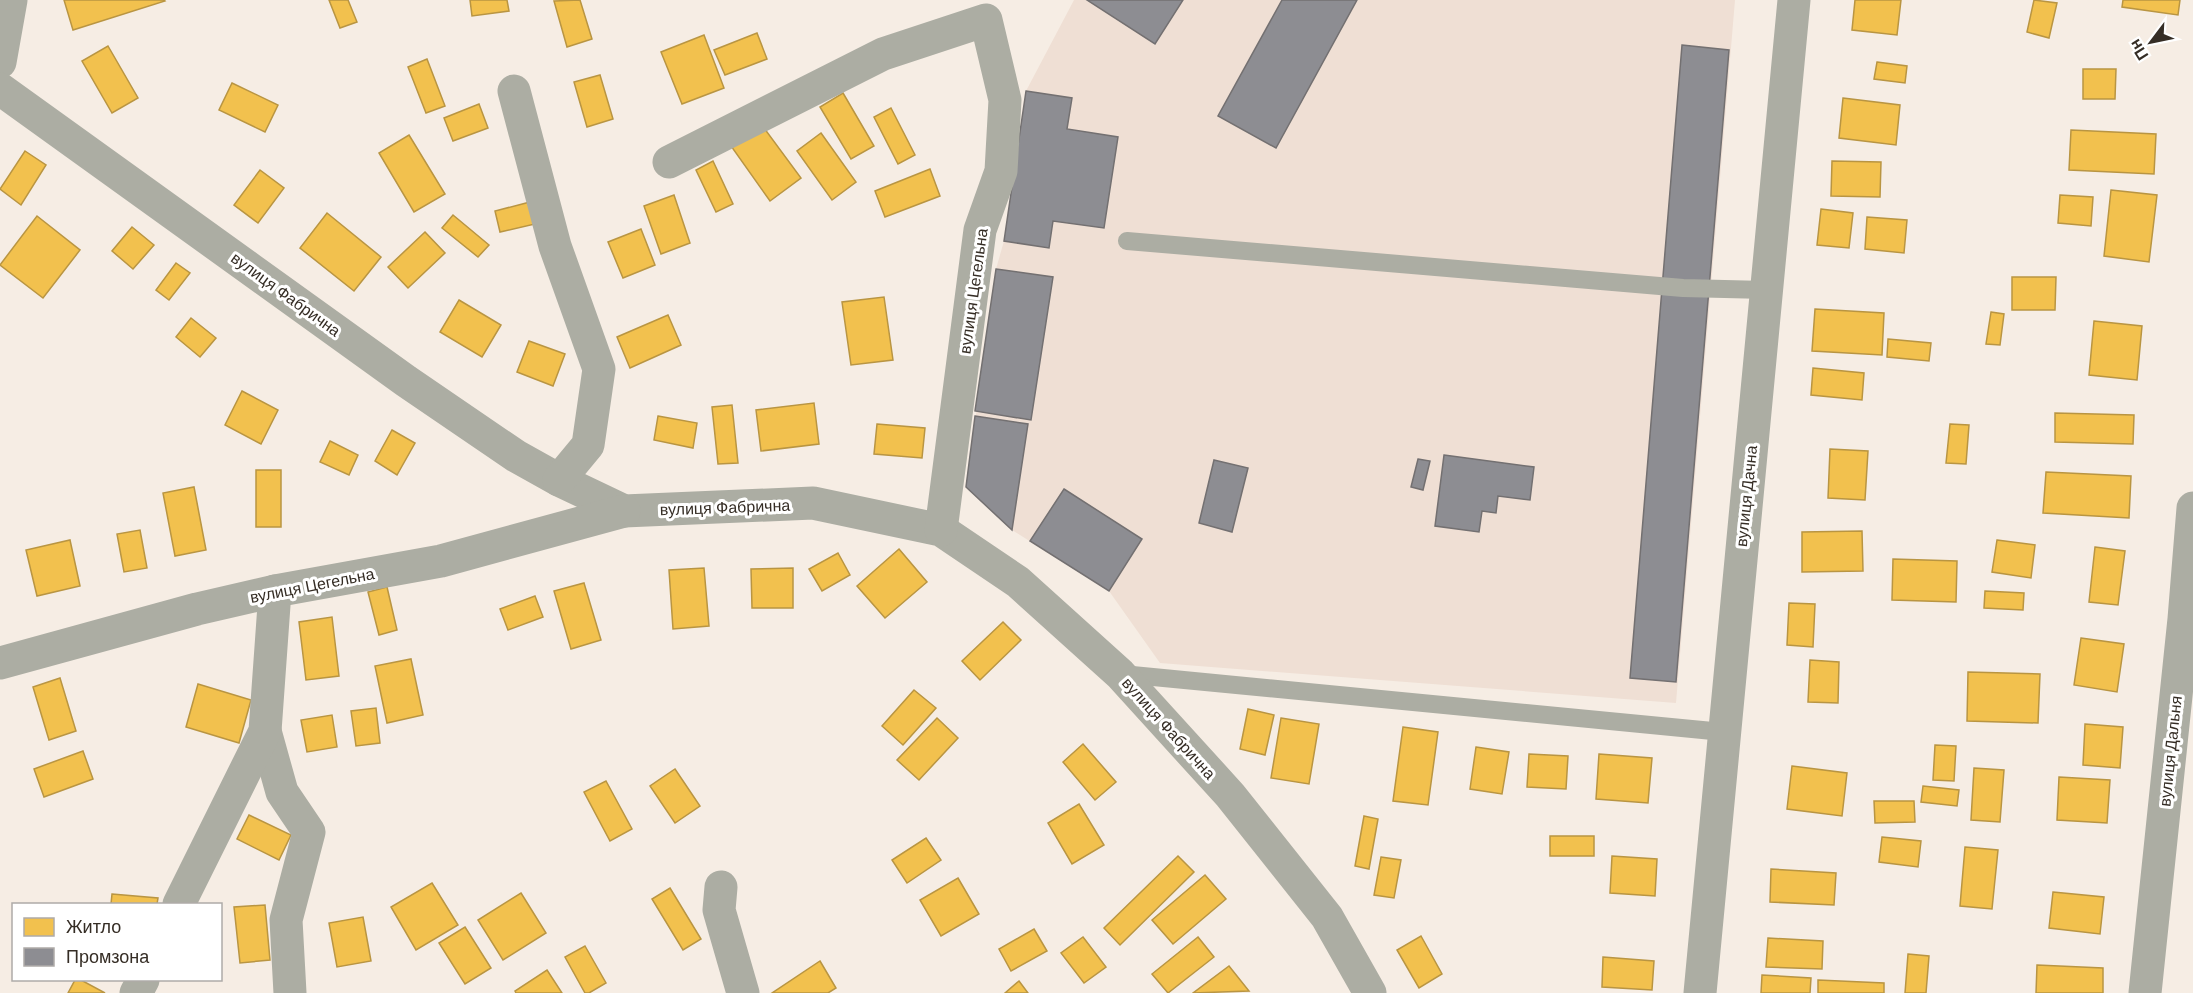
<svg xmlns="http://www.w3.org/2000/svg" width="2193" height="993" font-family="Helvetica,sans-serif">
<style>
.industrial{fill:#efdfd4}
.homes{fill:#f2c14e;stroke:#b99542;stroke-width:1.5}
.industry{fill:#8d8d92;stroke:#737071;stroke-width:1.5}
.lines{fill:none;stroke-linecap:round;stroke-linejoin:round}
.service{stroke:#acada3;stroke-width:18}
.minor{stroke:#acada3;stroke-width:33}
.labels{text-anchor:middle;stroke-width:6;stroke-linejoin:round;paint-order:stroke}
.street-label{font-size:16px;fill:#352d25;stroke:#fff}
</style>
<rect width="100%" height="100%" fill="#f6ede4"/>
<!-- industrial -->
<polygon class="industrial" points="1074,0 1735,0 1676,703 1160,663 1109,591 1012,530 966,487 996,269 1004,241 1026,91"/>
<!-- homes -->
<g class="homes">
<polygon points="64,0 164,0 165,1 73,30"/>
<polygon points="329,0 348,0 357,22 340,28"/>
<polygon points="470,0 507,0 509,11 472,16"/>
<polygon points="580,0 592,39 567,47 554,1"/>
<polygon points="1855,0 1901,0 1897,35 1852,30"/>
<polygon points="2034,0 2057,3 2049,38 2027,32"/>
<polygon points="2123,0 2180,0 2178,15 2122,7"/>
<polygon points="757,33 767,59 725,75 714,50"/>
<polygon points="704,35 724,88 682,104 661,52"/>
<polygon points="108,46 138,98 112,113 82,61"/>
<polygon points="427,59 445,106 426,113 408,67"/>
<polygon points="1877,62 1907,66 1905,83 1874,79"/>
<polygon points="2083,69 2116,69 2115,99 2083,99"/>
<polygon points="600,75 613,119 587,127 574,82"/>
<polygon points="232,83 278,105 265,132 219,110"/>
<polygon points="843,93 874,146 851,159 820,107"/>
<polygon points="1843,98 1900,105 1896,145 1839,138"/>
<polygon points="479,104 488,128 453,141 444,118"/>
<polygon points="891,108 915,155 898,164 874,117"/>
<polygon points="761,124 801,178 770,201 731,146"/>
<polygon points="2071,130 2156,134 2154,174 2069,170"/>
<polygon points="821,133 856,182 832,200 797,151"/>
<polygon points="409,135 445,194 414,212 379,153"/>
<polygon points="25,151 46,165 21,205 0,189"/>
<polygon points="713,161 733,204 716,212 696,170"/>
<polygon points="1832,161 1881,162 1880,197 1831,196"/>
<polygon points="930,169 940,196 885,217 875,191"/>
<polygon points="260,170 284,188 258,223 234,205"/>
<polygon points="2111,190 2157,195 2149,262 2104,256"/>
<polygon points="674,195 690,243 661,254 644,206"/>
<polygon points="2060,195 2093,197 2091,226 2058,223"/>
<polygon points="530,202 535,224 500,232 495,211"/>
<polygon points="1821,209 1853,213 1849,248 1817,245"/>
<polygon points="327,213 381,257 354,291 300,248"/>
<polygon points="453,215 489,245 478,257 442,228"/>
<polygon points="37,216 80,250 43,298 0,265"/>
<polygon points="1867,217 1907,220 1904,253 1865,249"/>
<polygon points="132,227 154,245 133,269 112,251"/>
<polygon points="641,229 655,265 623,278 608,242"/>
<polygon points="425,232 445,253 408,288 388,267"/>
<polygon points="176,263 190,273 169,300 156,290"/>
<polygon points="2012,277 2056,277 2055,310 2012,310"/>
<polygon points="884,297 893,360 851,365 842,302"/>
<polygon points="459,300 501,325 482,357 440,332"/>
<polygon points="1815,309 1884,313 1882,355 1812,351"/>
<polygon points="1991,312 2004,314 2000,345 1986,344"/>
<polygon points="668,315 681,345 630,368 617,337"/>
<polygon points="191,318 216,338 200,357 176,337"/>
<polygon points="2094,321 2142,326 2137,380 2089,375"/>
<polygon points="1888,339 1931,343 1929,361 1887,357"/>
<polygon points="529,341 565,354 553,386 517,372"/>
<polygon points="1813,368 1864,373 1862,400 1811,395"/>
<polygon points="242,391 278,410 261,444 225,425"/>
<polygon points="814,403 819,444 761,451 756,410"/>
<polygon points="732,405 738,463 718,464 712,407"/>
<polygon points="2055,413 2134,415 2133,444 2055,442"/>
<polygon points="658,416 697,423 693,448 654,440"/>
<polygon points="877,424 925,428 922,458 874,454"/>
<polygon points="1950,424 1969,425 1966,464 1946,463"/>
<polygon points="392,430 415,443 397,475 375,461"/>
<polygon points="330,441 358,455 349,475 320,462"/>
<polygon points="1830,449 1868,451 1865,500 1828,498"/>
<rect x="256" y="470" width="25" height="57"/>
<polygon points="2046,472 2131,476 2129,518 2043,513"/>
<polygon points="194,487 206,550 175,556 163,493"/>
<polygon points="140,530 147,568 124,572 117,534"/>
<polygon points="1862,531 1863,571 1802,572 1802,532"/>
<polygon points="70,540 80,586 37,596 26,550"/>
<polygon points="1997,540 2035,545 2031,578 1992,572"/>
<polygon points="2095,547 2125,551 2118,605 2089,602"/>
<polygon points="899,549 927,582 885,618 857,586"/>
<polygon points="838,553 850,575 822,591 809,569"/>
<polygon points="1893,559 1957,561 1956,602 1892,600"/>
<polygon points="704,568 709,626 673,629 669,570"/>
<polygon points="793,568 793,608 752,608 751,569"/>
<polygon points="584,583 601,640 571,649 554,591"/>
<polygon points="387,587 397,630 379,635 368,592"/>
<polygon points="1985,591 2024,593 2023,610 1984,608"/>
<polygon points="535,596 543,617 508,630 500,609"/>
<polygon points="1789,603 1815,604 1813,647 1787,645"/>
<polygon points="332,617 339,676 306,680 299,622"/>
<polygon points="1003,622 1021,640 980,680 962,661"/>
<polygon points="2081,638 2124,644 2117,692 2074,685"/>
<polygon points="411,659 423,715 387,723 375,666"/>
<polygon points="1810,660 1839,662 1838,703 1808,702"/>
<polygon points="1968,672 2040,674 2038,723 1967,721"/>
<polygon points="60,678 76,731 49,740 33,687"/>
<polygon points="198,684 251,700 239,743 186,727"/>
<polygon points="914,690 936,708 903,745 882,726"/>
<polygon points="376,708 380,743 356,746 351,711"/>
<polygon points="1248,709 1274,715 1265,755 1240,749"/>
<polygon points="332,715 337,747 307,752 301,720"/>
<polygon points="937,718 958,738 919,780 897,760"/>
<polygon points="1281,718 1319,724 1309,784 1271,778"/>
<polygon points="2085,724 2123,727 2120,768 2083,765"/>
<polygon points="1403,727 1438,732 1428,805 1393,801"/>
<polygon points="1083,744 1116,782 1095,800 1063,762"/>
<polygon points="1935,745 1956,746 1954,781 1933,780"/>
<polygon points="1476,747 1509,752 1502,794 1470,789"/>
<polygon points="83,751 93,779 44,797 34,769"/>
<polygon points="1529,754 1568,756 1566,789 1527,787"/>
<polygon points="1599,754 1652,758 1648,803 1596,799"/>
<polygon points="1792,766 1847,773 1842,816 1787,809"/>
<polygon points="1974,768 2004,770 2000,822 1971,820"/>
<polygon points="675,769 700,806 675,823 650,786"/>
<polygon points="2059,777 2110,780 2107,823 2057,820"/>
<polygon points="606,781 632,829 610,841 584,792"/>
<polygon points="1923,786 1959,790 1957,806 1921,802"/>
<polygon points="1874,801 1914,801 1915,822 1875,823"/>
<polygon points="1079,804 1104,845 1072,864 1048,823"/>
<polygon points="249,815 291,835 279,860 237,839"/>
<polygon points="1364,816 1378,819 1369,869 1355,866"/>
<rect x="1550" y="836" width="44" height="20"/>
<polygon points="1882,837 1921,841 1918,867 1879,862"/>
<polygon points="926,838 941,860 907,883 892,860"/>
<polygon points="1965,847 1998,850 1992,909 1960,906"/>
<polygon points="1178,856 1194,872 1120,945 1104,928"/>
<polygon points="1612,856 1657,859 1655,896 1610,893"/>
<polygon points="1381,857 1401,860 1394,898 1374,895"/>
<polygon points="1771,869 1836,873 1834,905 1770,902"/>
<polygon points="1205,875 1226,899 1173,944 1152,920"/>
<polygon points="958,878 979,914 941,936 920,900"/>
<polygon points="432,883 458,925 416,950 391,907"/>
<polygon points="670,888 701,939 683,950 652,899"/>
<polygon points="2053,892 2104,897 2100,934 2049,928"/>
<polygon points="521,893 546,933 503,960 478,920"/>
<polygon points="112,894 158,898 157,904 111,904"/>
<polygon points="265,905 270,960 240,963 234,907"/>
<polygon points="363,917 371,961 337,967 329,923"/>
<polygon points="465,927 491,968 465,984 439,943"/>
<polygon points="1034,929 1047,951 1011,971 999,949"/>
<polygon points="1421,936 1442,974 1419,988 1397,950"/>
<polygon points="1083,937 1106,967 1084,983 1061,953"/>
<polygon points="1198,937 1214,957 1168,993 1152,974"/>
<polygon points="1768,938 1823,941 1822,969 1766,967"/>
<polygon points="585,946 606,983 589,993 585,993 565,957"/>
<polygon points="1908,954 1929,956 1926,993 1905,993"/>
<polygon points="1603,957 1654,961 1652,990 1602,987"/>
<polygon points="820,961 836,988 828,993 772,993"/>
<polygon points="2037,965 2103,968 2103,993 2036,993"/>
<polygon points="1229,966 1249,991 1193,993"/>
<polygon points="547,970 562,993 516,993 515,991"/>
<polygon points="1762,975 1811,978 1810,993 1761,993"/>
<polygon points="75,980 81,980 105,993 68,993"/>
<polygon points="1818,980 1884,983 1884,993 1818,993"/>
<polygon points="1019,981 1028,993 1005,993"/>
</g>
<!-- industry -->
<g class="industry">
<polygon points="1087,0 1183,0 1155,44"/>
<polygon points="1282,0 1357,0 1276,148 1218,116"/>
<polygon points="1682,45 1729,50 1676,682 1630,678"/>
<polygon points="1026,91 1072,98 1067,129 1118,137 1104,228 1053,221 1049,248 1004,241"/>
<polygon points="996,269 1053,277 1031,420 975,411"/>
<polygon points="975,416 1028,424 1012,530 966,487"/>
<polygon points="1444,455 1534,467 1530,500 1498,496 1496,513 1482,511 1479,532 1435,526"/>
<polygon points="1418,459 1430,461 1423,490 1411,487"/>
<polygon points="1214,460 1248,468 1232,532 1199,523"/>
<polygon points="1064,489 1142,539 1109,591 1030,541"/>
</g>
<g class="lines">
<!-- service -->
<g class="service">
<polyline points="1127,241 1683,288 1766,290"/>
<polyline points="1122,674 1723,732"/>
</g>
<!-- minor -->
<g class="minor">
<polyline points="0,62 11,0"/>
<polyline points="0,89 406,381 516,456 559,480 624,511 813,503 941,530 1018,582 1120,674 1230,795 1327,917 1370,993"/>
<polyline points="514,91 555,246 599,369 588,445 559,480"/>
<polyline points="669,162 883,54 986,20 1005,100 1001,171 980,230 941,530"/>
<polyline points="0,663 197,609 275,591 441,561 624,511"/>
<polyline points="265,731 282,792 309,832 286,920 290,993"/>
<polyline points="721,887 719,910 743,993"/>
<polyline points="179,904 265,731 275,591"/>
<polyline points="136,993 143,980"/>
<polyline points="1700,993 1794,0"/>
<polyline points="2145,993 2184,619 2193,508"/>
</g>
</g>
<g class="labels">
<!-- street labels -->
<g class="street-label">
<text transform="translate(973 291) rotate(-82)" y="6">вулиця Цегельна</text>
<text transform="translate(286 294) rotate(36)" y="6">вулиця Фабрична</text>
<text transform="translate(1746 496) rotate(-84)" y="6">вулиця Дачна</text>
<text transform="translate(725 507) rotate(-2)" y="6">вулиця Фабрична</text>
<text transform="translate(312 585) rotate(-11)" y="6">вулиця Цегельна</text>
<text transform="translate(1169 728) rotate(48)" y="6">вулиця Фабрична</text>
<text transform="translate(2170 751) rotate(-84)" y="6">вулиця Дальня</text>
</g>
</g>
<!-- legend -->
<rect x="12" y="903" width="210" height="78" fill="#ffffff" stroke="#aeaba8" stroke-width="1.5"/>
<rect x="24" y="918" width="30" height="18" fill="#f2c14e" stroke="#aeaba8" stroke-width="1.5"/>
<text x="66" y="933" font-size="18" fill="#352d25">Житло</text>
<rect x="24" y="948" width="30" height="18" fill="#8d8d92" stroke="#aeaba8" stroke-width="1.5"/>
<text x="66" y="963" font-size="18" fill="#352d25">Промзона</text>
<!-- north arrow -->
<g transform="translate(2151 42) rotate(238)" stroke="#ffffff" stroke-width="4.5" paint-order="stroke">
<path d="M0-4.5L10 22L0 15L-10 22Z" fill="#352d25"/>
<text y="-9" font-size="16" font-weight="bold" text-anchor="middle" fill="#352d25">Пн</text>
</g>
</svg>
